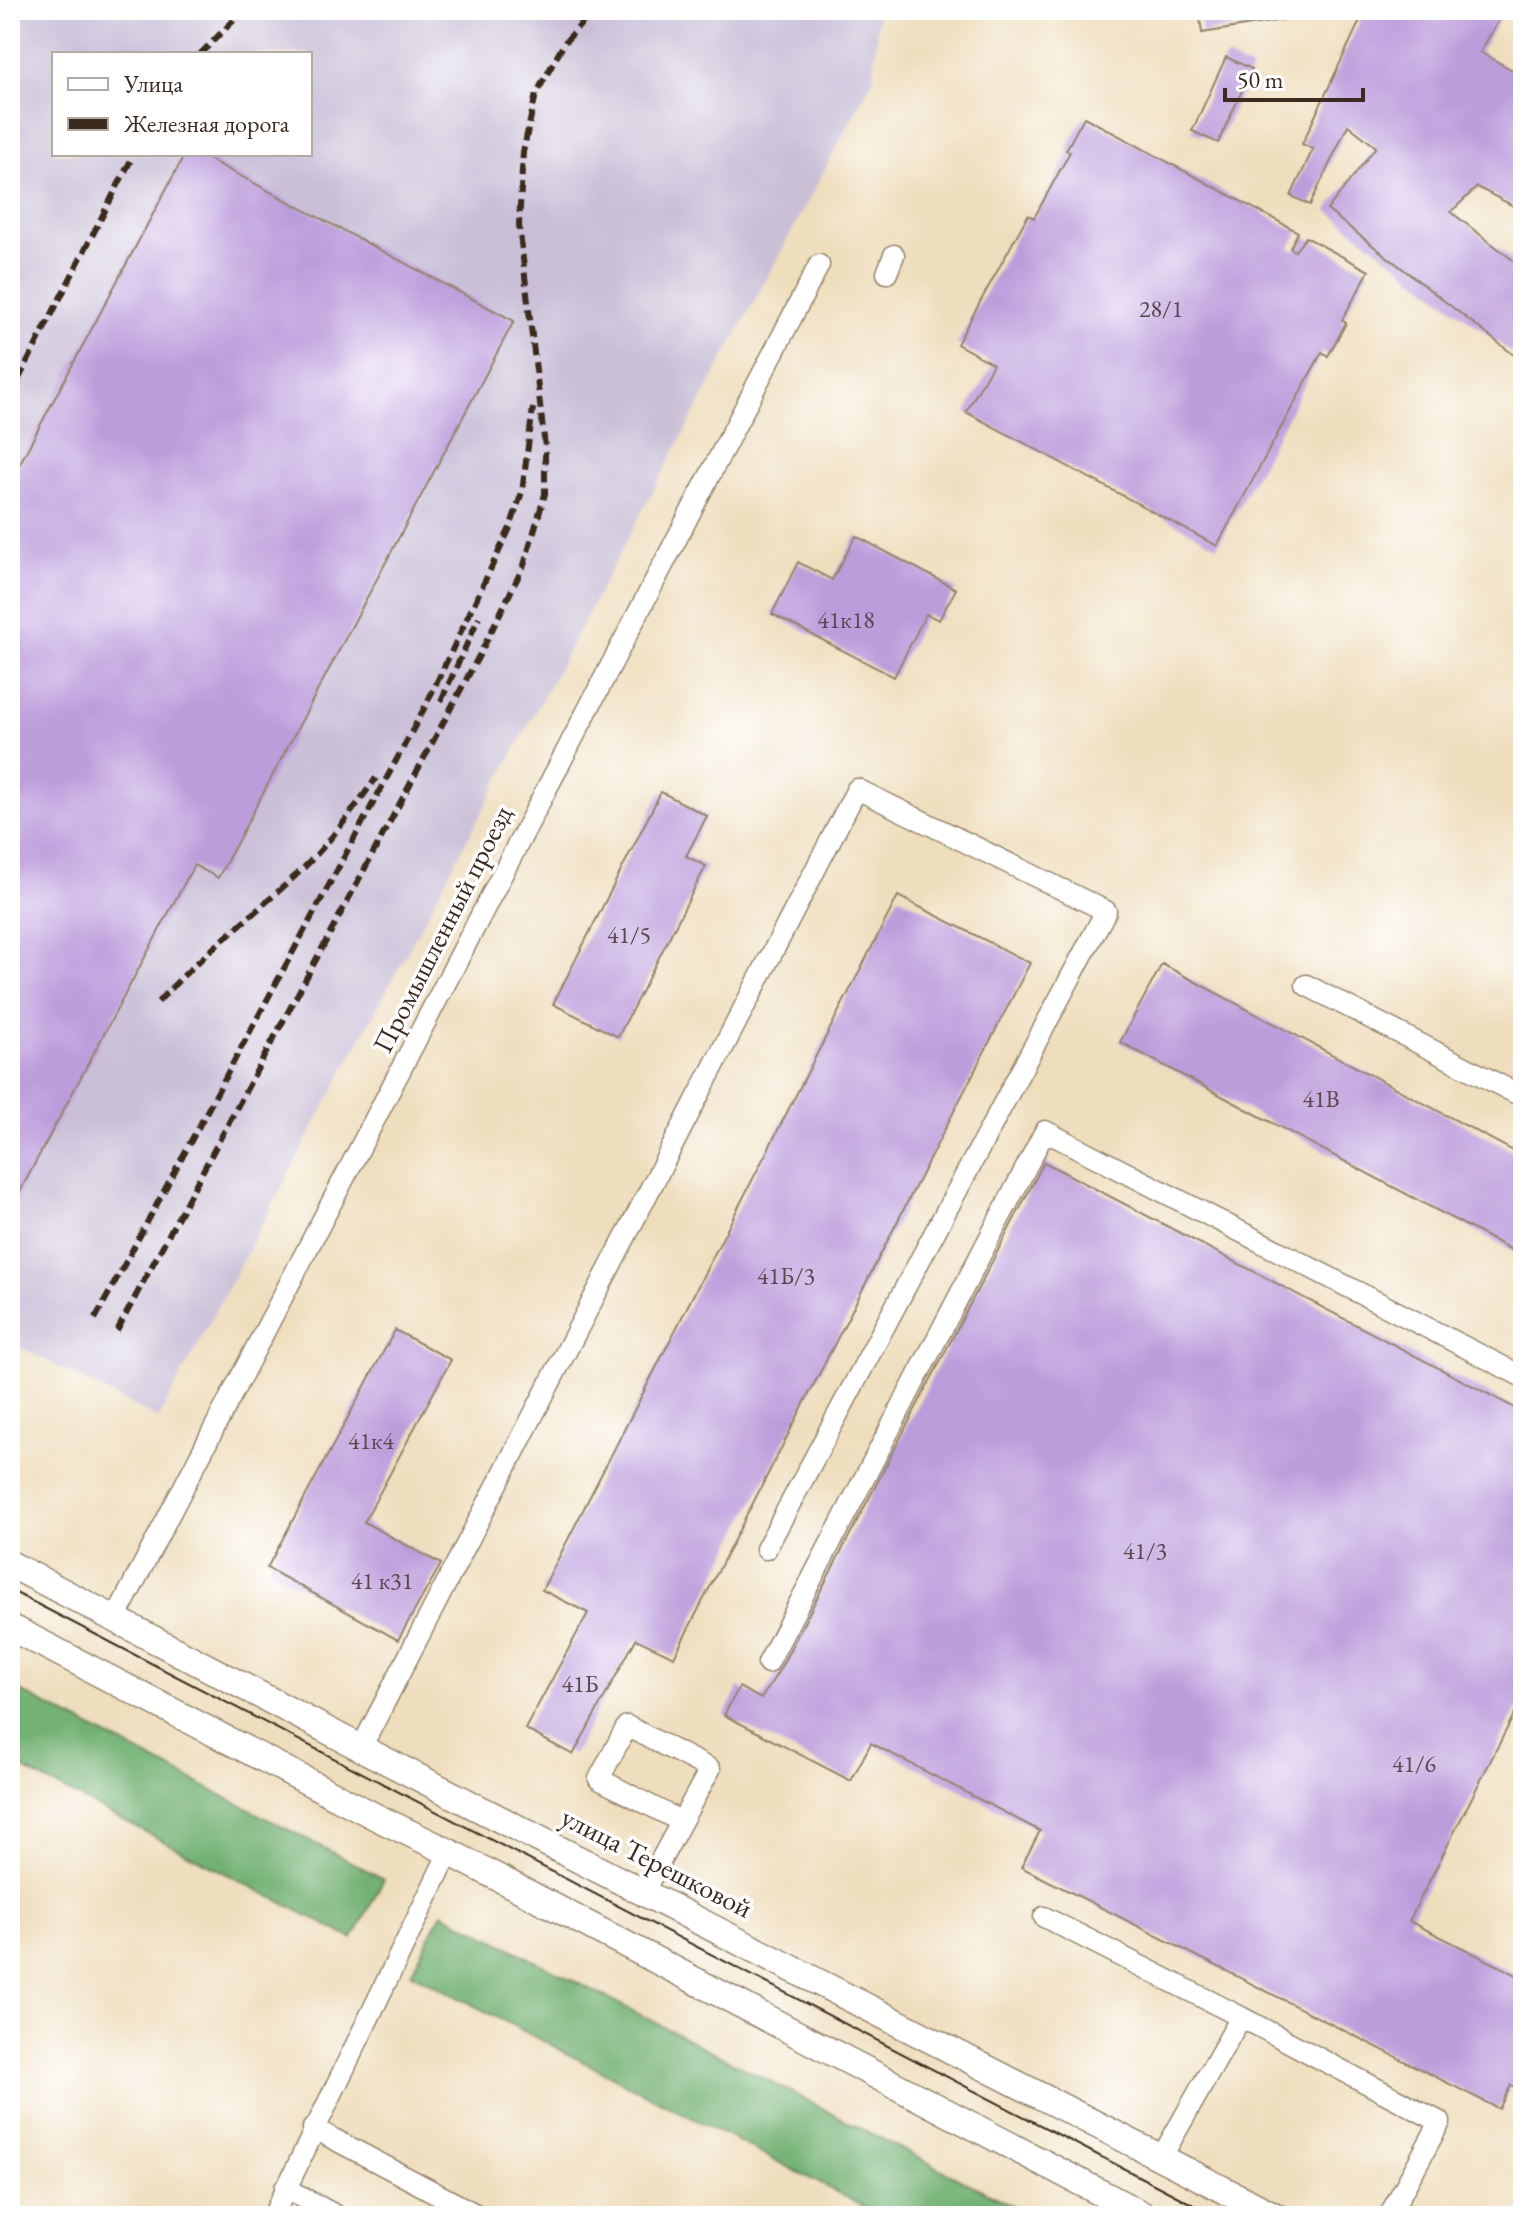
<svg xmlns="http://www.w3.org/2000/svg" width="1533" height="2226" font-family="'EB Garamond',serif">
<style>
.industrial{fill:#c9bfd7;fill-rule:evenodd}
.forest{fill:#72b172;stroke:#566e48;stroke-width:2}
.building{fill:#bc9ddc}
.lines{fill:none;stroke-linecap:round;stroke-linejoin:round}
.minor-casing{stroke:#95846e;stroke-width:23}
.major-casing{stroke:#95846e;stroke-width:29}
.minor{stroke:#fff;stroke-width:20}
.major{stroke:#fff;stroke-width:26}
.tram{stroke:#3b2a1e;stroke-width:2}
.rail{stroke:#3b2a1e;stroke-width:6;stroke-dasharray:12 6;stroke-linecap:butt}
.labels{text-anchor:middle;stroke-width:7;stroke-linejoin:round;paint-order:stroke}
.number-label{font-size:24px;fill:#5b474e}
.street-label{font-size:28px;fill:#3b2a1e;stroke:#fff}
</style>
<rect width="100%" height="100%" fill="#fff"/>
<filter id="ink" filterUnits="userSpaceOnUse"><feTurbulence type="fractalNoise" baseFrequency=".0125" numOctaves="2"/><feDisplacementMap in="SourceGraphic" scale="16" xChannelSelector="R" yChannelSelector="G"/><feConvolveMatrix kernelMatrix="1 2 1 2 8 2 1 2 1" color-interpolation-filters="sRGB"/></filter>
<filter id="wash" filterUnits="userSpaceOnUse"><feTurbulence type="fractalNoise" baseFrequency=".006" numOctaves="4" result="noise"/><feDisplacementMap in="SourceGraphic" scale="32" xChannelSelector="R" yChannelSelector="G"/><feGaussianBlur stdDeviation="1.8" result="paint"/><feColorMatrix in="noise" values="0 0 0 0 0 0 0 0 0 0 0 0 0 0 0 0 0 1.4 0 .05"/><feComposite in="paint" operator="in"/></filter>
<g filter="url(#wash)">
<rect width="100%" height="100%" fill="#efdebd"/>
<!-- industrial -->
<path class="industrial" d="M10 10H869L878 14 873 79 158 1419 10 1342ZM54 54H310V154H54Z"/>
<!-- forest -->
<g class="forest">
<polygon points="10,1686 384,1879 353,1939 10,1762"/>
<polygon points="442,1913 1032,2216 883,2216 411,1973"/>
</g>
<g id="blocks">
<!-- building -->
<g class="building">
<polygon points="1199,10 1294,10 1294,18 1202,33"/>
<polygon points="1365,10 1481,10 1499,20 1480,52 1523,76 1523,211 1477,187 1451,212 1523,268 1523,362 1327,210 1376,147 1348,125 1310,205 1291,196 1313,149 1302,144"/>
<polygon points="1226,57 1252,69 1218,143 1192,131"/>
<polygon points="1084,117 1298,232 1290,248 1295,251 1306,237 1369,271 1342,320 1346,323 1328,356 1322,352 1217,546 966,412 993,364 957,344 1028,215 1034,218 1070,152 1066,150"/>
<polygon points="185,154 199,154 514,321 218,878 194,865 10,1210 10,482"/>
<polygon points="856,536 956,589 939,620 926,614 894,677 772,614 798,562 832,580"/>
<polygon points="661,792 707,816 686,856 706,866 618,1037 553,1004"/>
<polygon points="898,896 1030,963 674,1657 636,1639 573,1755 525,1729 588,1613 542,1590"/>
<polygon points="1162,964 1523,1156 1523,1256 1120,1042"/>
<polygon points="1044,1162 1523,1412 1523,1697 1409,1921 1523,1978 1523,2090 1511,2085 1499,2109 1021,1867 1040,1831 871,1743 851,1781 724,1715 739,1687 761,1699 780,1669"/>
<polygon points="395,1330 451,1360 364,1522 441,1564 398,1640 267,1568"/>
</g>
</g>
</g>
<g filter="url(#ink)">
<use href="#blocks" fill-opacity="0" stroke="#95846e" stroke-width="2"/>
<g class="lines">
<defs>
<g id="minor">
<polyline points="887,273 894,255"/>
<polyline points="1306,985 1523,1097"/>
<polyline points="115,1619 819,265"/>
<polyline points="768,1663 1045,1131 1523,1377"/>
<polyline points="361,1748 857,789 1106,911 766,1549"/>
<polyline points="644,1891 710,1769 627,1726 599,1779 680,1821"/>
<polyline points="1044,1917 1241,2017"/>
<polyline points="313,2128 479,2216"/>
<polyline points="1161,2158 1241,2017 1440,2122 1389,2216"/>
<polyline points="285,2188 337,2216"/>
<polyline points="273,2216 449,1852"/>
</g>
<g id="major">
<polyline points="10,1564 361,1748 1275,2216"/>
<polyline points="10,1627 378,1818 449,1852 1145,2216"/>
</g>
</defs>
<!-- minor casing -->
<use href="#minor" class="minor-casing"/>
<!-- major casing -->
<use href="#major" class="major-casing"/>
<!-- minor -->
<use href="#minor" class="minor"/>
<!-- major -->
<use href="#major" class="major"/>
<!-- tram -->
<polyline class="tram" points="10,1590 1215,2216"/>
<!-- rail -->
<g class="rail">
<polyline points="200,54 244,10"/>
<polyline points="10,396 134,154"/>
<polyline points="441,701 479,617"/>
<path d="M158 1002C201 955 248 920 294 877 326 848 351 813 376 778"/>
<polyline points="95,1319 425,707 510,528 522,492 533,408"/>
<polyline points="117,1331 482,650 524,565 545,494 545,447 519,225 523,152 536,94 565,42 594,10"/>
</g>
</g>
</g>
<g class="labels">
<!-- number labels -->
<g class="number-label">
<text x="1161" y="317">28/1</text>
<text x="846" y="628">41к18</text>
<text x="629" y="943">41/5</text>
<text x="1321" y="1107">41В</text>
<text x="786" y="1284">41Б/3</text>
<text x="371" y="1449">41к4</text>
<text x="1145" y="1559">41/3</text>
<text x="382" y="1589">41 к31</text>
<text x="580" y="1692">41Б</text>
<text x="1414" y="1772">41/6</text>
</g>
<!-- street labels -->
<g class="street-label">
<text transform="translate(442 929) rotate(-63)" y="10">Промышленный проезд</text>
<text transform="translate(657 1862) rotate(27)" y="10">улица Терешковой</text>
</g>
</g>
<!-- margin -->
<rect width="1533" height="2226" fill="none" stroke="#fff" stroke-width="40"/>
<!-- legend -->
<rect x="52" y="52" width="260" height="104" fill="#ffffff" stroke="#b1aaa5" stroke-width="2"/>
<rect x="68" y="78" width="40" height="12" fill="#ffffff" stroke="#b1aaa5" stroke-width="2"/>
<text x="124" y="92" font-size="24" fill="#3b2a1e">Улица</text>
<rect x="68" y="118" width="40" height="12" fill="#3b2a1e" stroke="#b1aaa5" stroke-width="2"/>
<text x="124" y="132" font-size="24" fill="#3b2a1e">Железная дорога</text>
<!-- scale -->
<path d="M1225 88v12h138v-12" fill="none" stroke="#3b2a1e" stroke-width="4"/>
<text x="1237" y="88" font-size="24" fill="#3b2a1e" stroke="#ffffff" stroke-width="6" paint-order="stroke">50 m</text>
</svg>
